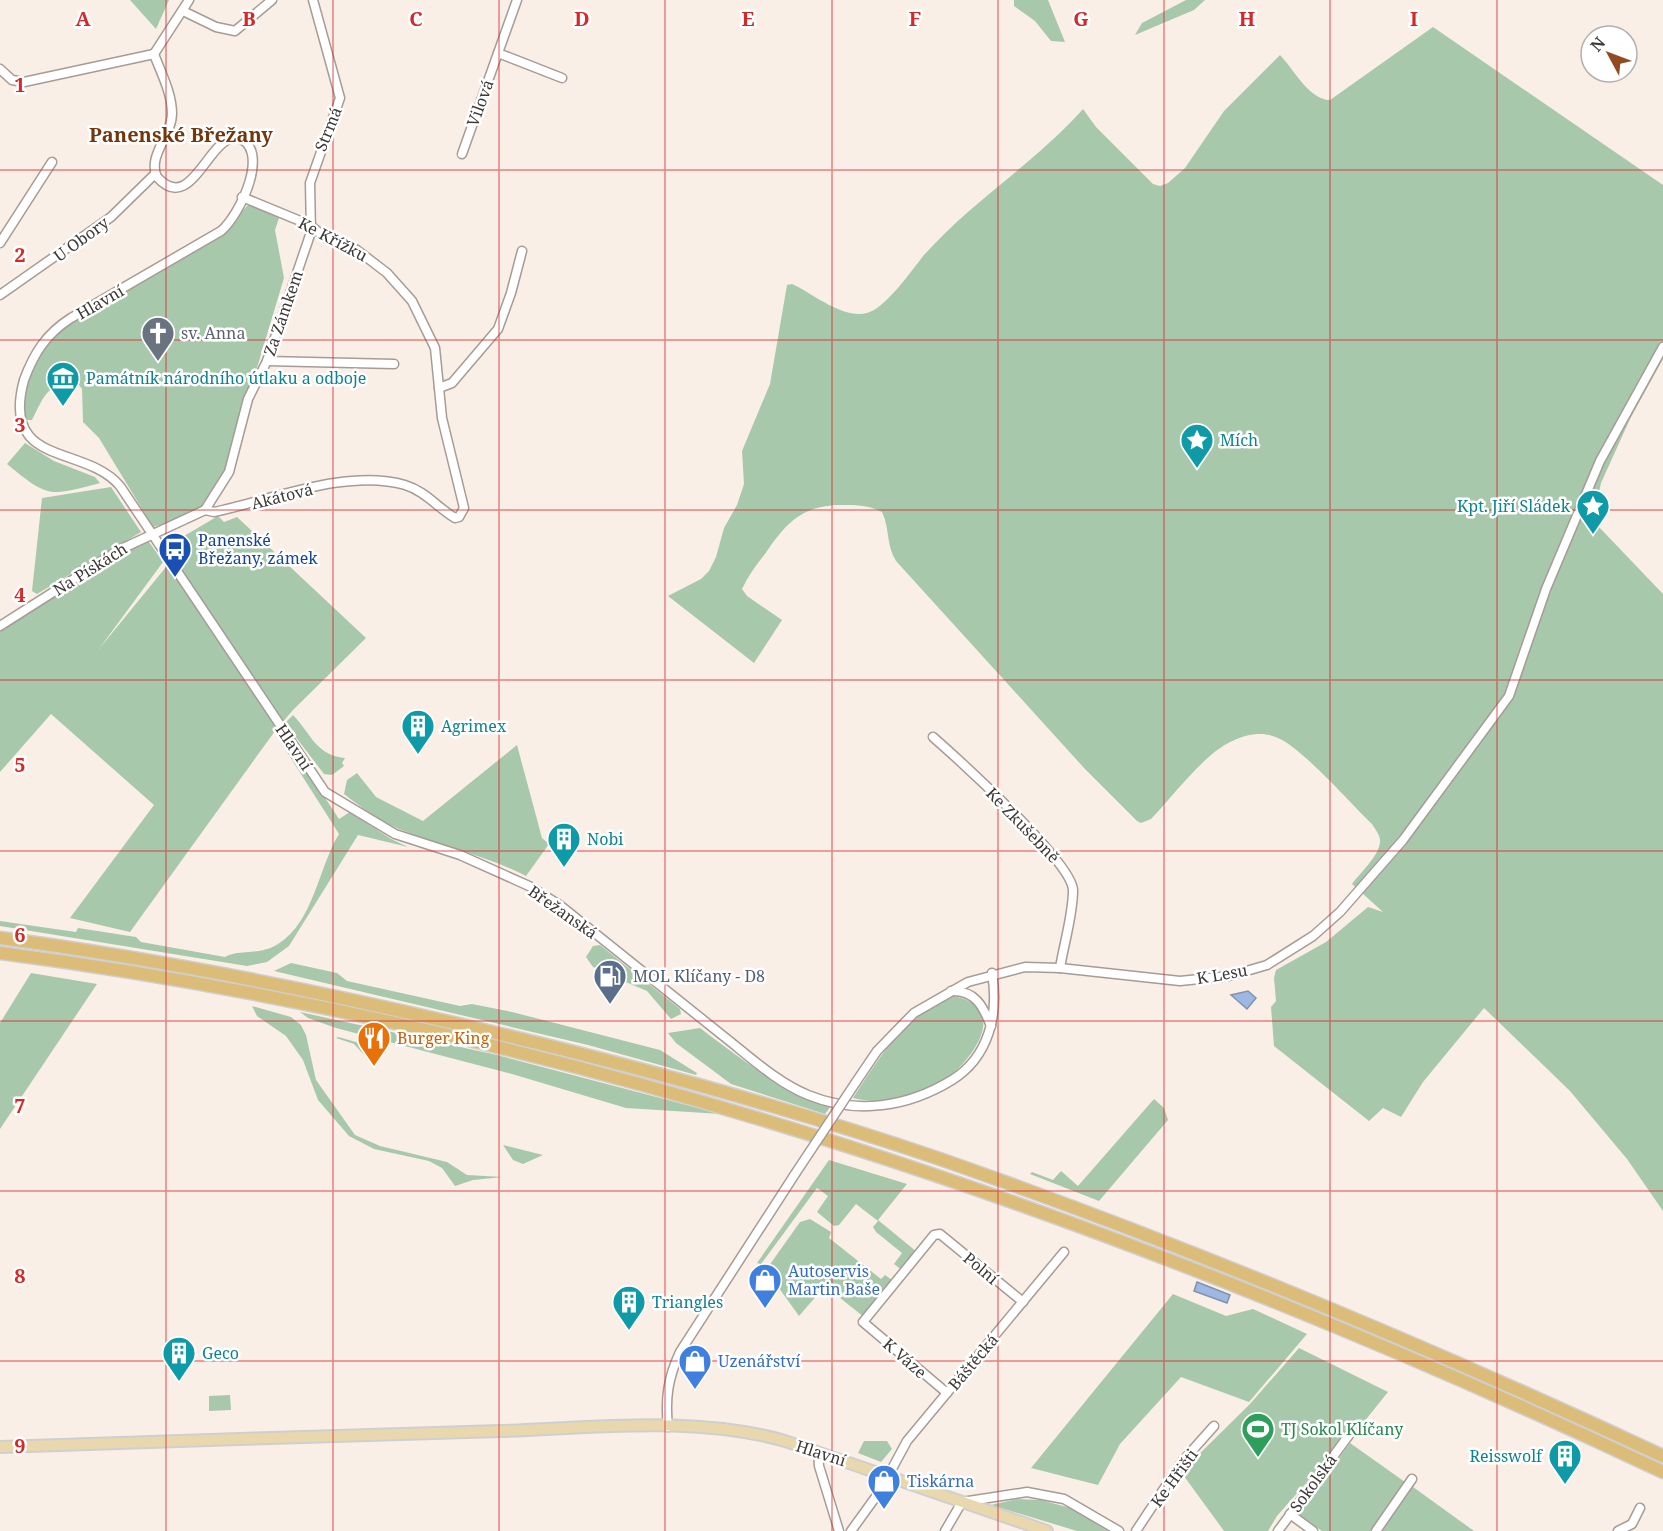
<svg xmlns="http://www.w3.org/2000/svg" width="1663" height="1531" font-family="'Noto Serif',serif">
<style>
.green{fill:#a7c8ab}
.water{fill:#9eb8e3;stroke:#8192af;stroke-width:1.5}
.lines{fill:none;stroke-linecap:round;stroke-linejoin:round}
.minor-casing{stroke:#a69c95;stroke-width:11}
.major-casing{stroke:#d0cfcf;stroke-width:14}
.highway-casing{stroke:#d0cfcf;stroke-width:15}
.minor{stroke:#fff;stroke-width:8}
.major{stroke:#e9d7ae;stroke-width:10}
.highway{stroke:#dbbc78;stroke-width:12}
.minor-bridge-casing{stroke:#a69c95;stroke-width:11;stroke-linecap:butt}
.minor-bridge{stroke:#fff;stroke-width:8}
.grid{fill:none;stroke:#d62828;stroke-width:1.5;stroke-opacity:0.55}
.labels{text-anchor:middle;stroke-width:5;stroke-linejoin:round;paint-order:stroke}
.street-label{font-size:16px;fill:#3d3936;stroke:#fff}
.worship-label{font-size:16px;fill:#5b616d;stroke:#fff;text-anchor:start}
.culture-label{font-size:16px;fill:#0d838f;stroke:#fff;text-anchor:start}
.transit-label{font-size:16px;fill:#164399;stroke:#fff;text-anchor:start}
.service-label{font-size:16px;fill:#4e5e75;stroke:#fff;text-anchor:start}
.food-label{font-size:16px;fill:#c56008;stroke:#fff;text-anchor:start}
.shop-label{font-size:16px;fill:#366cbe;stroke:#fff;text-anchor:start}
.leisure-label{font-size:16px;fill:#27864d;stroke:#fff;text-anchor:start}
.quarter-label{font-size:20px;font-weight:bold;fill:#73370c;stroke:#fff}
.grid-label{font-size:20px;text-anchor:middle;font-weight:bold;fill:#d62828;stroke:#fff;stroke-width:5;stroke-linejoin:round;paint-order:stroke}
</style>
<rect width="100%" height="100%" fill="#faefe7"/>
<!-- green -->
<g class="green">
<polygon points="130,0 169,0 156,29"/>
<polygon points="1014,0 1048,0 1065,42 1051,41 1035,21 1014,6"/>
<polygon points="1186,0 1205,0 1194,10 1135,35 1142,23"/>
<path d="M1433 27 1663 185V359L1630 419 1601 483 1594 515 1598 526 1663 594V1211L1627 1159 1570 1091 1484 1008 1423 1082 1401 1117 1383 1108 1369 1121 1274 1046 1271 1007 1276 1001 1274 978 1276 970 1326 942 1368 907 1383 912 1352 884C1360 873 1379 856 1380 842 1381 836 1375 829 1372 824 1350 803 1303 749 1278 738 1255 727 1227 741 1210 756 1190 773 1170 799 1151 819L1141 823 1137 821 1085 769 896 561C886 545 890 529 882 512 867 505 858 505 842 505 802 505 786 523 765 554 756 565 748 576 742 589L747 596 782 620 754 663 668 596 701 579 709 571 716 557 724 528 737 505 744 484 742 451 770 384 787 285 792 284C814 294 842 319 867 313 885 309 912 270 924 255 972 201 1035 163 1083 109L1096 127 1153 184 1160 186 1168 183 1185 168 1224 111 1280 55C1293 68 1309 100 1330 100Z"/>
<path d="M249 204 279 218 275 230 284 278 229 461 207 505 195 515 153 527 99 438 83 422 82 389 76 381C46 384 44 397 32 420H24L25 394 33 366 53 337 79 317 235 218Z"/>
<path d="M25 443 54 461 95 477 100 483C50 496 49 499 7 464Z"/>
<polygon points="111,487 141,532 37,594 32,591 42,498"/>
<polygon points="218,516 224,522 237,517 366,638 293,710 275,731 130,932 70,918 154,805 51,714 0,772 0,631 147,539 163,562 99,649 166,567 184,536"/>
<path d="M293 715C311 733 315 755 345 758L342 763 344 766 332 775 324 774 285 723Z"/>
<path d="M285 737 339 819 350 812 391 839 408 847 358 835 289 946 267 962 247 966 0 926V921L76 932 78 928 136 937 141 942 225 957C239 949 259 956 278 944 314 922 318 868 339 834L280 741Z"/>
<path d="M517 745 542 838 549 844 526 876C485 855 441 846 399 829 379 821 361 807 344 794L347 780 357 773 376 797 423 821Z"/>
<polygon points="600,945 680,1009 681,1014 671,1019 647,991 621,980 621,974 608,967 608,972 593,967 586,957 593,946"/>
<polygon points="291,963 337,973 347,981 460,1006 472,1004 512,1012 660,1050 697,1073 696,1075 588,1045 274,971"/>
<polygon points="31,973 97,984 0,1129 0,1023"/>
<path d="M953 996C1015 1008 968 1067 937 1085 912 1099 881 1105 853 1098 878 1060 907 1010 953 996Z"/>
<polygon points="252,1006 291,1017 301,1025 306,1035 316,1080 355,1135 380,1146 447,1162 467,1175 503,1177 473,1180 455,1186 442,1168 429,1161 374,1149 349,1136 318,1100 303,1060 286,1036 257,1016"/>
<polygon points="300,1012 497,1055 721,1114 626,1108 512,1074 336,1028 308,1018"/>
<path d="M700 1028C741 1059 781 1091 831 1106L825 1114 731 1084 676 1043 668 1033Z"/>
<polygon points="338,1037 381,1049 368,1059 354,1044 336,1038"/>
<polygon points="1154,1099 1164,1108 1168,1120 1099,1201 1030,1174 1032,1172 1053,1180 1061,1171 1078,1186"/>
<polygon points="503,1145 543,1155 523,1164 513,1160"/>
<polygon points="829,1160 907,1184 878,1220 917,1252 902,1270 894,1264 902,1253 876,1232 873,1227 878,1221 856,1204 839,1225 834,1226 817,1212 828,1196 817,1188 761,1264 757,1263"/>
<polygon points="810,1219 831,1232 829,1238 881,1279 885,1275 892,1280 864,1317 825,1286 799,1316 766,1270 800,1222"/>
<polygon points="1173,1294 1226,1316 1253,1309 1307,1334 1249,1402 1181,1377 1120,1444 1098,1485 1031,1468"/>
<polygon points="1299,1348 1388,1392 1355,1433 1348,1429 1321,1466 1277,1516 1268,1531 1224,1531 1181,1472 1250,1404"/>
<polygon points="230,1395 231,1410 209,1411 209,1396"/>
<polygon points="864,1441 887,1441 892,1449 881,1462 858,1453"/>
<polygon points="1350,1443 1405,1482 1371,1531 1322,1531 1298,1514"/>
<polygon points="1413,1487 1474,1531 1382,1531"/>
<polygon points="1017,1499 1041,1500 1074,1509 1108,1531 1077,1531 991,1505"/>
</g>
<!-- water -->
<g class="water">
<polygon points="1248,991 1256,998 1247,1009 1231,995"/>
<polygon points="1197,1282 1230,1295 1227,1303 1194,1291"/>
</g>
<g class="lines">
<defs>
<g id="minor">
<polyline points="517,0 498,53 562,78"/>
<polyline points="183,11 216,27 235,31 272,0"/>
<path d="M154 54C161 73 172 93 172 114 172 135 147 156 157 177 191 215 207 139 236 137 273 147 240 215 221 231L71 318C46 334 34 353 24 380 0 468 85 444 120 486L325 792 395 834 460 855 529 886 561 906C615 949 668 992 722 1035 749 1056 776 1082 808 1095 857 1115 908 1107 952 1080 989 1057 999 1014 992 973"/>
<polyline points="154,54 189,0"/>
<polyline points="0,69 12,80 24,82 154,54"/>
<polyline points="462,154 498,53"/>
<polyline points="0,243 52,162"/>
<polyline points="0,295 111,217 155,174"/>
<polyline points="267,361 394,364"/>
<polyline points="439,388 452,383 498,329 511,293 522,251"/>
<path d="M205 510 214 512C271 500 348 468 405 485 425 491 438 508 455 518L459 517 464 508 442 418 435 348 412 301 387 273 357 250 327 239 310 225 242 197"/>
<polyline points="0,626 121,549 205,510 229,472 248,399 267,361 311,232 310,183 340,98 313,0"/>
<path d="M933 737C958 759 1072 862 1073 890 1073 915 1064 943 1060 968"/>
<path d="M951 991C975 990 983 1006 991 1026"/>
<polyline points="856,1082 877,1051 914,1013 968,982 1025,967 1060,968 1180,981 1229,976 1267,965 1313,936 1340,912 1403,840 1509,696 1546,589 1600,461 1663,347"/>
<polyline points="947,1393 863,1322 934,1235 940,1234 1023,1302"/>
<path d="M668 1427C665 1398 668 1378 680 1352L795 1174"/>
<polyline points="818,1452 819,1466 839,1531"/>
<polyline points="1290,1514 1313,1531"/>
<polyline points="851,1531 880,1491 907,1441 1064,1252"/>
<polyline points="945,1531 962,1502 1027,1492 1064,1499 1119,1531"/>
<polyline points="1136,1531 1181,1463 1214,1426"/>
<polyline points="1278,1531 1349,1435"/>
<polyline points="1376,1531 1412,1479"/>
<polyline points="1618,1531 1632,1524 1640,1508"/>
</g>
<path id="major" d="M0 1447C167 1442 333 1435 500 1431 593 1428 695 1415 785 1441L1047 1531"/>
<g id="highway">
<path d="M0 938C166 960 329 993 492 1032 643 1068 793 1109 940 1159 1186 1245 1427 1346 1663 1456"/>
<path d="M0 953C582 1029 1135 1223 1663 1472"/>
</g>
</defs>
<!-- minor casing -->
<use href="#minor" class="minor-casing"/>
<!-- major casing -->
<use href="#major" class="major-casing"/>
<!-- highway casing -->
<use href="#highway" class="highway-casing"/>
<!-- minor -->
<use href="#minor" class="minor"/>
<!-- major -->
<use href="#major" class="major"/>
<!-- highway -->
<use href="#highway" class="highway"/>
<defs>
<polyline id="minor-bridge" points="795,1174 856,1082"/>
</defs>
<!-- minor-bridge casing -->
<use href="#minor-bridge" class="minor-bridge-casing"/>
<!-- minor-bridge -->
<use href="#minor-bridge" class="minor-bridge"/>
</g>
<!-- grid -->
<path class="grid" d="M166 0V1531M333 0V1531M499 0V1531M665 0V1531M832 0V1531M998 0V1531M1164 0V1531M1330 0V1531M1497 0V1531M0 170H1663M0 340H1663M0 510H1663M0 680H1663M0 851H1663M0 1021H1663M0 1191H1663M0 1361H1663"/>
<!-- icons -->
<defs>
<symbol id="church-pin" viewBox="-11 -11 22 30"><path d="M0 17L-7.5 6A9.5 9.5 0 1 1 7.5 6Z" fill="#6b7280" stroke="#fff"/><path d="M-1.2-6h2.4v3.5h3.3v2.4h-3.3V6h-2.4V-.1h-3.3v-2.4h3.3Z" fill="#fff"/></symbol>
<symbol id="museum-pin" viewBox="-11 -11 22 30"><path d="M0 17L-7.5 6A9.5 9.5 0 1 1 7.5 6Z" fill="#0f9aa8" stroke="#fff"/><path d="M0-6L6-3V-2H-6V-3ZM-5-1h2V3h-2ZM-1-1h2V3h-2ZM3-1h2V3H3ZM-6 4H6V6H-6Z" fill="#fff"/></symbol>
<symbol id="sight-pin" viewBox="-11 -11 22 30"><path d="M0 17L-7.5 6A9.5 9.5 0 1 1 7.5 6Z" fill="#0f9aa8" stroke="#fff"/><path d="M0-6L1.8-2.2L6-1.7L2.9 1.2L3.7 5.4L0 3.3L-3.7 5.4L-2.9 1.2L-6-1.7L-1.8-2.2Z" fill="#fff"/></symbol>
<symbol id="bus-pin" viewBox="-11 -11 22 30"><path d="M0 17L-7.5 6A9.5 9.5 0 1 1 7.5 6Z" fill="#1a4fb4" stroke="#fff"/><path d="M-5-6H5V4H4V6H2V4H-2V6H-4V4H-5ZM-3.5-4V0h7V-4ZM-3.5 1.2v1.5H-2V1.2ZM2 1.2v1.5H3.5V1.2Z" fill="#fff"/></symbol>
<symbol id="building-pin" viewBox="-11 -11 22 30"><path d="M0 17L-7.5 6A9.5 9.5 0 1 1 7.5 6Z" fill="#0f9aa8" stroke="#fff"/><path d="M-4-6H4V6H1V3H-1V6H-4ZM-2.5-4.3h1.7v1.8h-1.7ZM.8-4.3h1.7v1.8H.8ZM-2.5-1h1.7V.8h-1.7ZM.8-1h1.7V.8H.8Z" fill="#fff"/></symbol>
<symbol id="fuel-pin" viewBox="-11 -11 22 30"><path d="M0 17L-7.5 6A9.5 9.5 0 1 1 7.5 6Z" fill="#5c6f8a" stroke="#fff"/><path d="M-5.5-6h7V0h2V4h1.3V-2.5L3-4.5l.8-.8L6-3V5H2.5V1h-1V6h-7ZM-4.2-4.7v3.2H.2V-4.7Z" fill="#fff"/></symbol>
<symbol id="restaurant-pin" viewBox="-11 -11 22 30"><path d="M0 17L-7.5 6A9.5 9.5 0 1 1 7.5 6Z" fill="#e8710a" stroke="#fff"/><path d="M-5-6h1v4h1v-4h1v4h1v-4h1v5L-1.5 .5V6h-2V.5L-5-1ZM5-6V6H3V1.5H1.5Q1.5-4 5-6Z" fill="#fff"/></symbol>
<symbol id="shop-pin" viewBox="-11 -11 22 30"><path d="M0 17L-7.5 6A9.5 9.5 0 1 1 7.5 6Z" fill="#3f7fe0" stroke="#fff"/><path d="M-5-2.5h2.3a2.7 3.5 0 0 1 5.4 0H5L5.5 6h-11ZM-1.5-2.5h3a1.5 2.3 0 0 0-3 0Z" fill="#fff"/></symbol>
<symbol id="stadium-pin" viewBox="-11 -11 22 30"><path d="M0 17L-7.5 6A9.5 9.5 0 1 1 7.5 6Z" fill="#2e9e5b" stroke="#fff"/><path d="M0-5a6.5 5 0 1 0 0 10a6.5 5 0 1 0 0-10ZM-3.5-1.8h7v3.6h-7Z" fill="#fff"/></symbol>
</defs>
<g fill-rule="evenodd">
<use href="#church-pin" x="139" y="314" width="38" height="52"/>
<use href="#museum-pin" x="44" y="359" width="38" height="52"/>
<use href="#sight-pin" x="1178" y="421" width="38" height="52"/>
<use href="#sight-pin" x="1574" y="487" width="38" height="52"/>
<use href="#bus-pin" x="156" y="530" width="38" height="52"/>
<use href="#building-pin" x="399" y="707" width="38" height="52"/>
<use href="#building-pin" x="545" y="820" width="38" height="52"/>
<use href="#fuel-pin" x="591" y="957" width="38" height="52"/>
<use href="#restaurant-pin" x="355" y="1019" width="38" height="52"/>
<use href="#shop-pin" x="746" y="1261" width="38" height="52"/>
<use href="#building-pin" x="610" y="1283" width="38" height="52"/>
<use href="#building-pin" x="160" y="1334" width="38" height="52"/>
<use href="#shop-pin" x="676" y="1342" width="38" height="52"/>
<use href="#stadium-pin" x="1239" y="1410" width="38" height="52"/>
<use href="#building-pin" x="1546" y="1437" width="38" height="52"/>
<use href="#shop-pin" x="865" y="1462" width="38" height="52"/>
</g>
<g class="labels">
<!-- street labels -->
<g class="street-label">
<text transform="translate(480 103) rotate(-70)" y="6">Vilová</text>
<text transform="translate(328 129) rotate(-68)" y="6">Strmá</text>
<text transform="translate(81 239) rotate(-36)" y="6">U Obory</text>
<text transform="translate(333 239) rotate(28)" y="6">Ke Křížku</text>
<text transform="translate(100 302) rotate(-30)" y="6">Hlavní</text>
<text transform="translate(283 313) rotate(-71)" y="6">Za Zámkem</text>
<text transform="translate(282 496) rotate(-14)" y="6">Akátová</text>
<text transform="translate(90 569) rotate(-32)" y="6">Na Pískách</text>
<text transform="translate(294 747) rotate(56)" y="6">Hlavní</text>
<text transform="translate(1023 825) rotate(46)" y="6">Ke Zkušebně</text>
<text transform="translate(563 912) rotate(35)" y="6">Břežanská</text>
<text transform="translate(1222 974) rotate(-10)" y="6">K Lesu</text>
<text transform="translate(981 1268) rotate(40)" y="6">Polní</text>
<text transform="translate(905 1358) rotate(41)" y="6">K Váze</text>
<text transform="translate(973 1362) rotate(-50)" y="6">Báštěcká</text>
<text transform="translate(821 1453) rotate(18)" y="6">Hlavní</text>
<text transform="translate(1174 1478) rotate(-54)" y="6">Ke Hřišti</text>
<text transform="translate(1313 1483) rotate(-54)" y="6">Sokolská</text>
</g>
<!-- worship labels -->
<g class="worship-label">
<text x="181" y="339">sv. Anna</text>
</g>
<!-- culture labels -->
<g class="culture-label">
<text x="86" y="384">Památník národního útlaku a odboje</text>
<text x="1220" y="446">Mích</text>
<text x="1570" y="512" text-anchor="end">Kpt. Jiří Sládek</text>
<text x="441" y="732">Agrimex</text>
<text x="587" y="845">Nobi</text>
<text x="652" y="1308">Triangles</text>
<text x="202" y="1359">Geco</text>
<text x="1542" y="1462" text-anchor="end">Reisswolf</text>
</g>
<!-- transit labels -->
<g class="transit-label">
<text x="198" y="546">Panenské<tspan x="198" dy="18">Břežany, zámek</tspan></text>
</g>
<!-- service labels -->
<g class="service-label">
<text x="633" y="982">MOL Klíčany - D8</text>
</g>
<!-- food labels -->
<g class="food-label">
<text x="397" y="1044">Burger King</text>
</g>
<!-- shop labels -->
<g class="shop-label">
<text x="788" y="1277">Autoservis<tspan x="788" dy="18">Martin Baše</tspan></text>
<text x="718" y="1367">Uzenářství</text>
<text x="907" y="1487">Tiskárna</text>
</g>
<!-- leisure labels -->
<g class="leisure-label">
<text x="1281" y="1435">TJ Sokol Klíčany</text>
</g>
<!-- quarter labels -->
<g class="quarter-label">
<text x="181" y="142">Panenské Břežany</text>
</g>
</g>
<g class="grid-label">
<text x="83" y="26">A</text>
<text x="249" y="26">B</text>
<text x="416" y="26">C</text>
<text x="582" y="26">D</text>
<text x="748" y="26">E</text>
<text x="915" y="26">F</text>
<text x="1081" y="26">G</text>
<text x="1247" y="26">H</text>
<text x="1414" y="26">I</text>
<text x="20" y="92">1</text>
<text x="20" y="262">2</text>
<text x="20" y="432">3</text>
<text x="20" y="602">4</text>
<text x="20" y="772">5</text>
<text x="20" y="942">6</text>
<text x="20" y="1113">7</text>
<text x="20" y="1283">8</text>
<text x="20" y="1453">9</text>
</g>
<!-- north arrow -->
<g transform="translate(1609 54) rotate(311)"><circle r="28" fill="#ffffff" stroke="#b1b0af" stroke-width="1.5"/>
<path d="M0-4.5L10 22L0 15L-10 22Z" fill="#904c20"/>
<text y="-9" font-size="16" font-weight="bold" text-anchor="middle" fill="#3d3936">N</text>
</g>
</svg>
